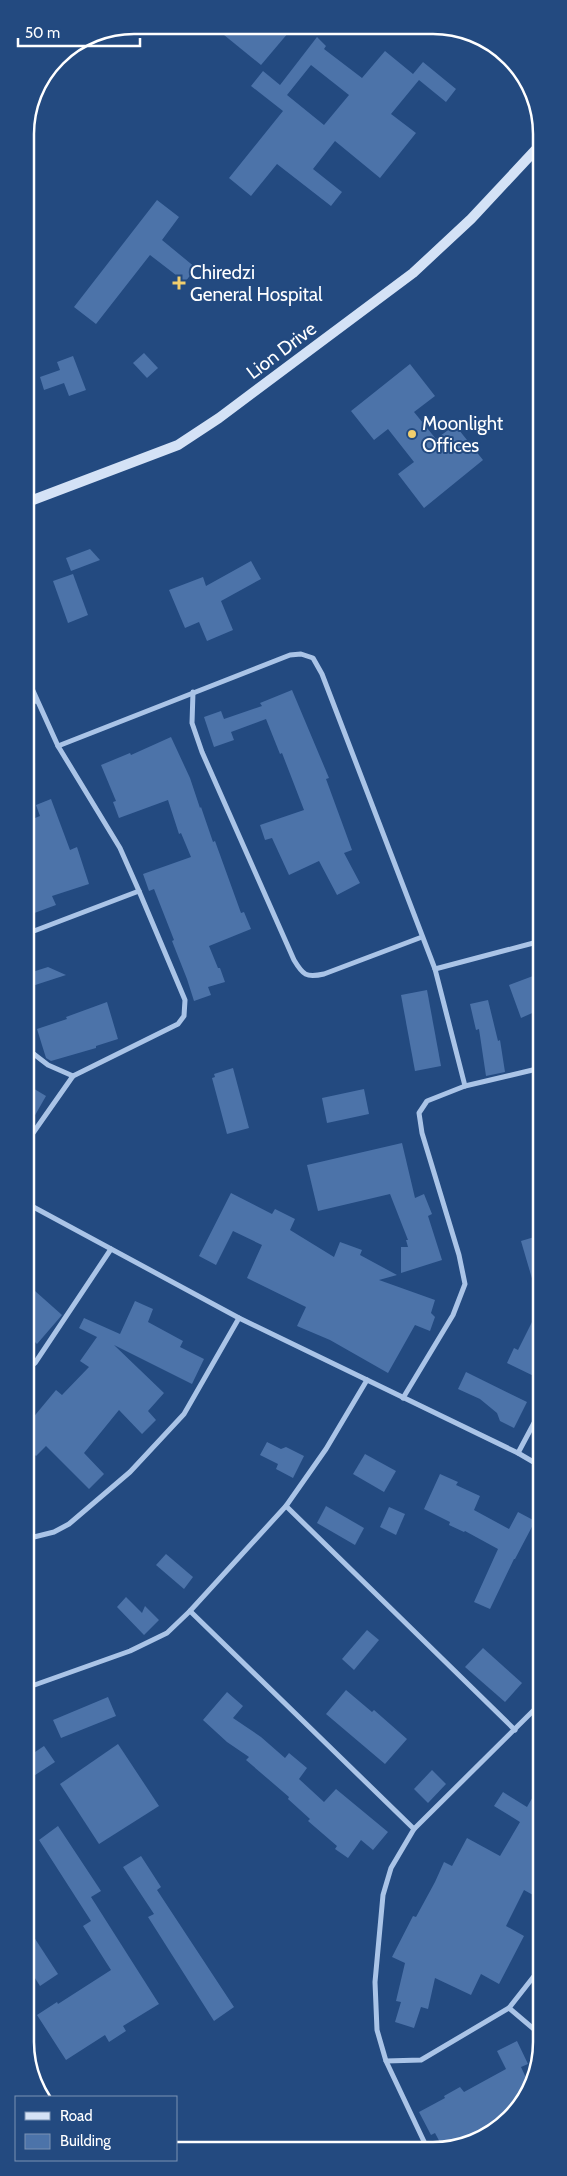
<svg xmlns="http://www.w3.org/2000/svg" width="567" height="2176" font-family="Cabin,sans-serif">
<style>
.building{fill:#4c73a9;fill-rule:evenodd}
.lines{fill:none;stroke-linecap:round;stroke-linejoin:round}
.street{stroke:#aac4e7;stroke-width:5}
.secondary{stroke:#d4e2f6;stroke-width:10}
.poi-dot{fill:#f1ce6d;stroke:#234a80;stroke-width:2}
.labels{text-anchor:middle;stroke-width:4;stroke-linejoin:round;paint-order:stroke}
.poi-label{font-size:19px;fill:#fff;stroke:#234a80;text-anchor:start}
.street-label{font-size:19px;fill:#fff;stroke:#234a80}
.rim{fill:none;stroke:#fff;stroke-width:2.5}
</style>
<rect width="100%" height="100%" fill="#234a80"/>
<!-- building -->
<g class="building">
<polygon points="213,26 294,26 261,65"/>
<path d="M317 37 326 46 324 49 362 78 385 51 413 74 423 62 456 89 446 102 419 80 391 114 416 133 380 178 335 141 313 169 342 192 331 206 277 164 251 196 229 178 283 111 251 86 263 71 280 85ZM311 65 349 95 324 125 287 95Z"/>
<polygon points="157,200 179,217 162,240 196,268 185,282 150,255 96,324 74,307"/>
<polygon points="144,353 158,368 147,378 133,363"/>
<polygon points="73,356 86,390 69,396 64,383 44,390 40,377 60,370 57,362"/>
<polygon points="410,364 435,396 414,412 436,439 455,425 483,460 424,508 398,474 414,462 388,429 374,440 351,411"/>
<polygon points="90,549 100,560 71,571 66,558"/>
<polygon points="251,561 261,579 221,601 233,630 207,641 199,622 185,628 169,590 203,577 206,586"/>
<polygon points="73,574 88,615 68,623 53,581"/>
<polygon points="292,690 329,778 326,779 352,850 344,853 360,883 337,895 319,861 289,875 272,838 265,840 260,825 304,810 282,753 280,754 266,719 231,732 234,740 214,747 204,717 221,711 224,719 262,706 260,703"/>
<polygon points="171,737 190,778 200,808 201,807 213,842 215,841 241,913 244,912 251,929 209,946 218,968 220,968 225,982 208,987 211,995 194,1001 187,979 172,941 174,940 154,889 149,891 143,874 191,857 181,833 179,834 168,800 119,818 113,802 116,801 101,765 130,753 131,755"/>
<polygon points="51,799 70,850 77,847 89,884 52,896 56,905 29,915 26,905 25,822 40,816 36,805"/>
<polygon points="48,967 66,975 26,988 26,974"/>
<polygon points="533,976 539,990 532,993 539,1010 521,1018 509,985"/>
<polygon points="427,990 441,1066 415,1071 401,995"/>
<polygon points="488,1000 498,1041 500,1040 505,1072 486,1076 479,1029 476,1030 470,1004"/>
<polygon points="107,1002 118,1039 96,1046 96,1048 51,1061 46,1058 37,1029 67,1019 66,1017"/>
<polygon points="233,1068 249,1128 227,1134 212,1078 215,1077 214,1074"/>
<polygon points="26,1084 46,1096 26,1131"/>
<polygon points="364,1089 369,1114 327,1123 322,1098"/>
<polygon points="402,1143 415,1198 424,1194 432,1214 428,1216 442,1260 401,1273 401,1247 408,1247 406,1240 408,1240 390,1194 318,1211 307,1165"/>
<polygon points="231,1193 272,1214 275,1209 295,1219 290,1230 334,1257 340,1242 362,1250 360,1255 397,1275 379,1280 435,1300 431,1313 435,1317 430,1331 415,1325 388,1373 330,1340 297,1326 306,1307 247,1278 262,1245 233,1231 216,1265 199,1256"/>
<polygon points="541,1235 541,1298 538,1299 521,1241"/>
<polygon points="26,1283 62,1315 37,1344 26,1333 26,1322 35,1312 26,1304"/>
<polygon points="135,1301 153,1309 148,1322 183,1341 180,1347 204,1359 192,1384 114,1345 164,1393 148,1411 156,1420 142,1434 119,1410 84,1453 104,1474 89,1489 46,1446 36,1456 26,1446 26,1426 56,1390 62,1395 89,1367 80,1361 97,1337 79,1328 84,1318 120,1334"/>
<polygon points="541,1304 542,1344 542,1380 507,1363 514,1348 518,1350"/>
<polygon points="466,1372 527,1402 514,1428 500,1421 497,1413 480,1399 458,1389"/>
<polygon points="267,1442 281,1449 286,1447 304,1456 293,1478 276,1469 278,1464 260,1455"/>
<polygon points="365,1454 396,1471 384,1492 353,1474"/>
<polygon points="440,1474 458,1482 456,1485 480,1496 474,1510 509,1529 518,1512 535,1521 515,1559 514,1559 490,1609 474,1602 498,1549 465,1531 464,1532 449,1525 450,1522 424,1509"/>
<polygon points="326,1506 364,1528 355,1545 317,1523"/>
<polygon points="389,1507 405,1514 396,1535 380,1527"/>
<polygon points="166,1554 193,1577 184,1589 156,1565"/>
<polygon points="126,1597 142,1613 145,1606 159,1620 144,1635 117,1607"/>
<polygon points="367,1630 379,1640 354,1670 342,1659"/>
<polygon points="483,1648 522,1683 505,1702 465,1667"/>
<polygon points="346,1690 372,1712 374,1710 407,1739 385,1764 326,1714"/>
<polygon points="227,1692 243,1706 233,1718 261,1737 285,1758 289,1753 307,1768 299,1779 324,1802 336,1789 388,1832 373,1850 361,1840 348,1858 335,1849 337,1846 308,1821 310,1819 288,1799 289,1797 246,1760 249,1757 227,1742 203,1720"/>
<polygon points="108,1697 116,1716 61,1738 53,1720"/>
<polygon points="118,1744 159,1806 99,1844 60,1784"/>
<polygon points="44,1746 55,1762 26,1781 26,1758"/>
<polygon points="432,1770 446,1784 428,1803 414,1789"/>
<polygon points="542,1781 542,1900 524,1890 506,1926 524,1936 499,1984 481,1974 471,1995 435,1978 428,2009 421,2007 414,2028 395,2022 401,2002 396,2001 405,1963 392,1957 413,1916 416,1917 435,1882 444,1862 452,1866 467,1838 500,1856 520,1822 494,1806 503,1792 527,1807"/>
<polygon points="58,1826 101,1891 91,1897 159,2004 123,2026 126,2031 109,2042 105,2035 66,2060 37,2015 57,2002 58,2004 111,1970 83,1926 91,1921 39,1840"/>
<polygon points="141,1856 161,1887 157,1890 234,2007 214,2021 148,1917 154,1914 123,1867"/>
<polygon points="26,1925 58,1974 40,1986 26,1964"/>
<polygon points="517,2041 528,2064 521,2067 528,2082 515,2114 482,2140 444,2150 435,2133 431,2135 419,2112 445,2098 444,2096 460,2087 464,2092 506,2069 497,2051"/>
</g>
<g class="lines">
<!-- street -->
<g class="street">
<polyline points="25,673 58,746 120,848 139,891"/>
<path d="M193 692 192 723 202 752 294 960C303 975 306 978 324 974L422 937"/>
<polyline points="25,705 36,701"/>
<polyline points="58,746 290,655 301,654 313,658 322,674 435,969 465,1086"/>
<polyline points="26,934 139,891 185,1000 184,1016 178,1024 73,1076 26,1143"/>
<polyline points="435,969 541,941"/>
<polyline points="26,1048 48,1065 73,1076"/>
<polyline points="534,1070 541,1097"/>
<polyline points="26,1203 239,1318 518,1453 542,1467"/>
<polyline points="26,1371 35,1363 111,1249"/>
<polyline points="403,1398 453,1315 465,1284 459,1255 422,1133 419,1113 427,1101 465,1086 541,1068"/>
<polyline points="518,1453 542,1408"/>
<polyline points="286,1506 515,1730"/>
<polyline points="26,1539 54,1532 69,1524 130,1472 184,1414 239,1318"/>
<polyline points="190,1611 414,1829"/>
<polyline points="26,1688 130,1651 167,1633 190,1611 286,1506 326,1449 367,1380"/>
<polyline points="509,2008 542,2036"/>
<polyline points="386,2061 421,2060 509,2008 542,1966"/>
<polyline points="428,2150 386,2061 377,2030 375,1982 383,1895 391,1868 414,1829 542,1702"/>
</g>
<!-- secondary -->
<polyline class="secondary" points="25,503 178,445 219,418 413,273 471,219 541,144"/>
</g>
<!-- markers -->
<g class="poi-dot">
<path d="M176.5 275.5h5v5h5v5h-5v5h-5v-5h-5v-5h5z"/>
<circle cx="412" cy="434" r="5"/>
</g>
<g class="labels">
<!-- poi labels -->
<g class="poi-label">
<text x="190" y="279">Chiredzi<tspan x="190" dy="22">General Hospital</tspan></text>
<text x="422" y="430">Moonlight<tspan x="422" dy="22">Offices</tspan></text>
</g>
<!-- street labels -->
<g class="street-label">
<text transform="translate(281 350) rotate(-37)" y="7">Lion Drive</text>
</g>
</g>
<!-- crop -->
<path d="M0 0H567V2176H0ZM134 34H433A100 100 0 0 1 533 134V2042A100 100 0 0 1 433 2142H134A100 100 0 0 1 34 2042V134A100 100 0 0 1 134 34Z" fill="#234a80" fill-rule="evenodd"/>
<path class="rim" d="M134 34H433A100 100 0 0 1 533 134V2042A100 100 0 0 1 433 2142H134A100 100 0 0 1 34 2042V134A100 100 0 0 1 134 34Z"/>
<!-- legend -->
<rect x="15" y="2096" width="162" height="65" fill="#234a80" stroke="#7b92b3"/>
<rect x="25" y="2112" width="25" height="8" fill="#d4e2f6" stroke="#7b92b3"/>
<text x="60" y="2121" font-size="15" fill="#ffffff">Road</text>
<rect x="25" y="2134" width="25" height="15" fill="#4c73a9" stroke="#7b92b3"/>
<text x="60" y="2146" font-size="15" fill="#ffffff">Building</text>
<!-- scale -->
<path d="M18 38v8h122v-8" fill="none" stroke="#ffffff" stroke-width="2.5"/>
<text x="25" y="38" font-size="15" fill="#ffffff" stroke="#234a80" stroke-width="4" paint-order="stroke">50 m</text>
</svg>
